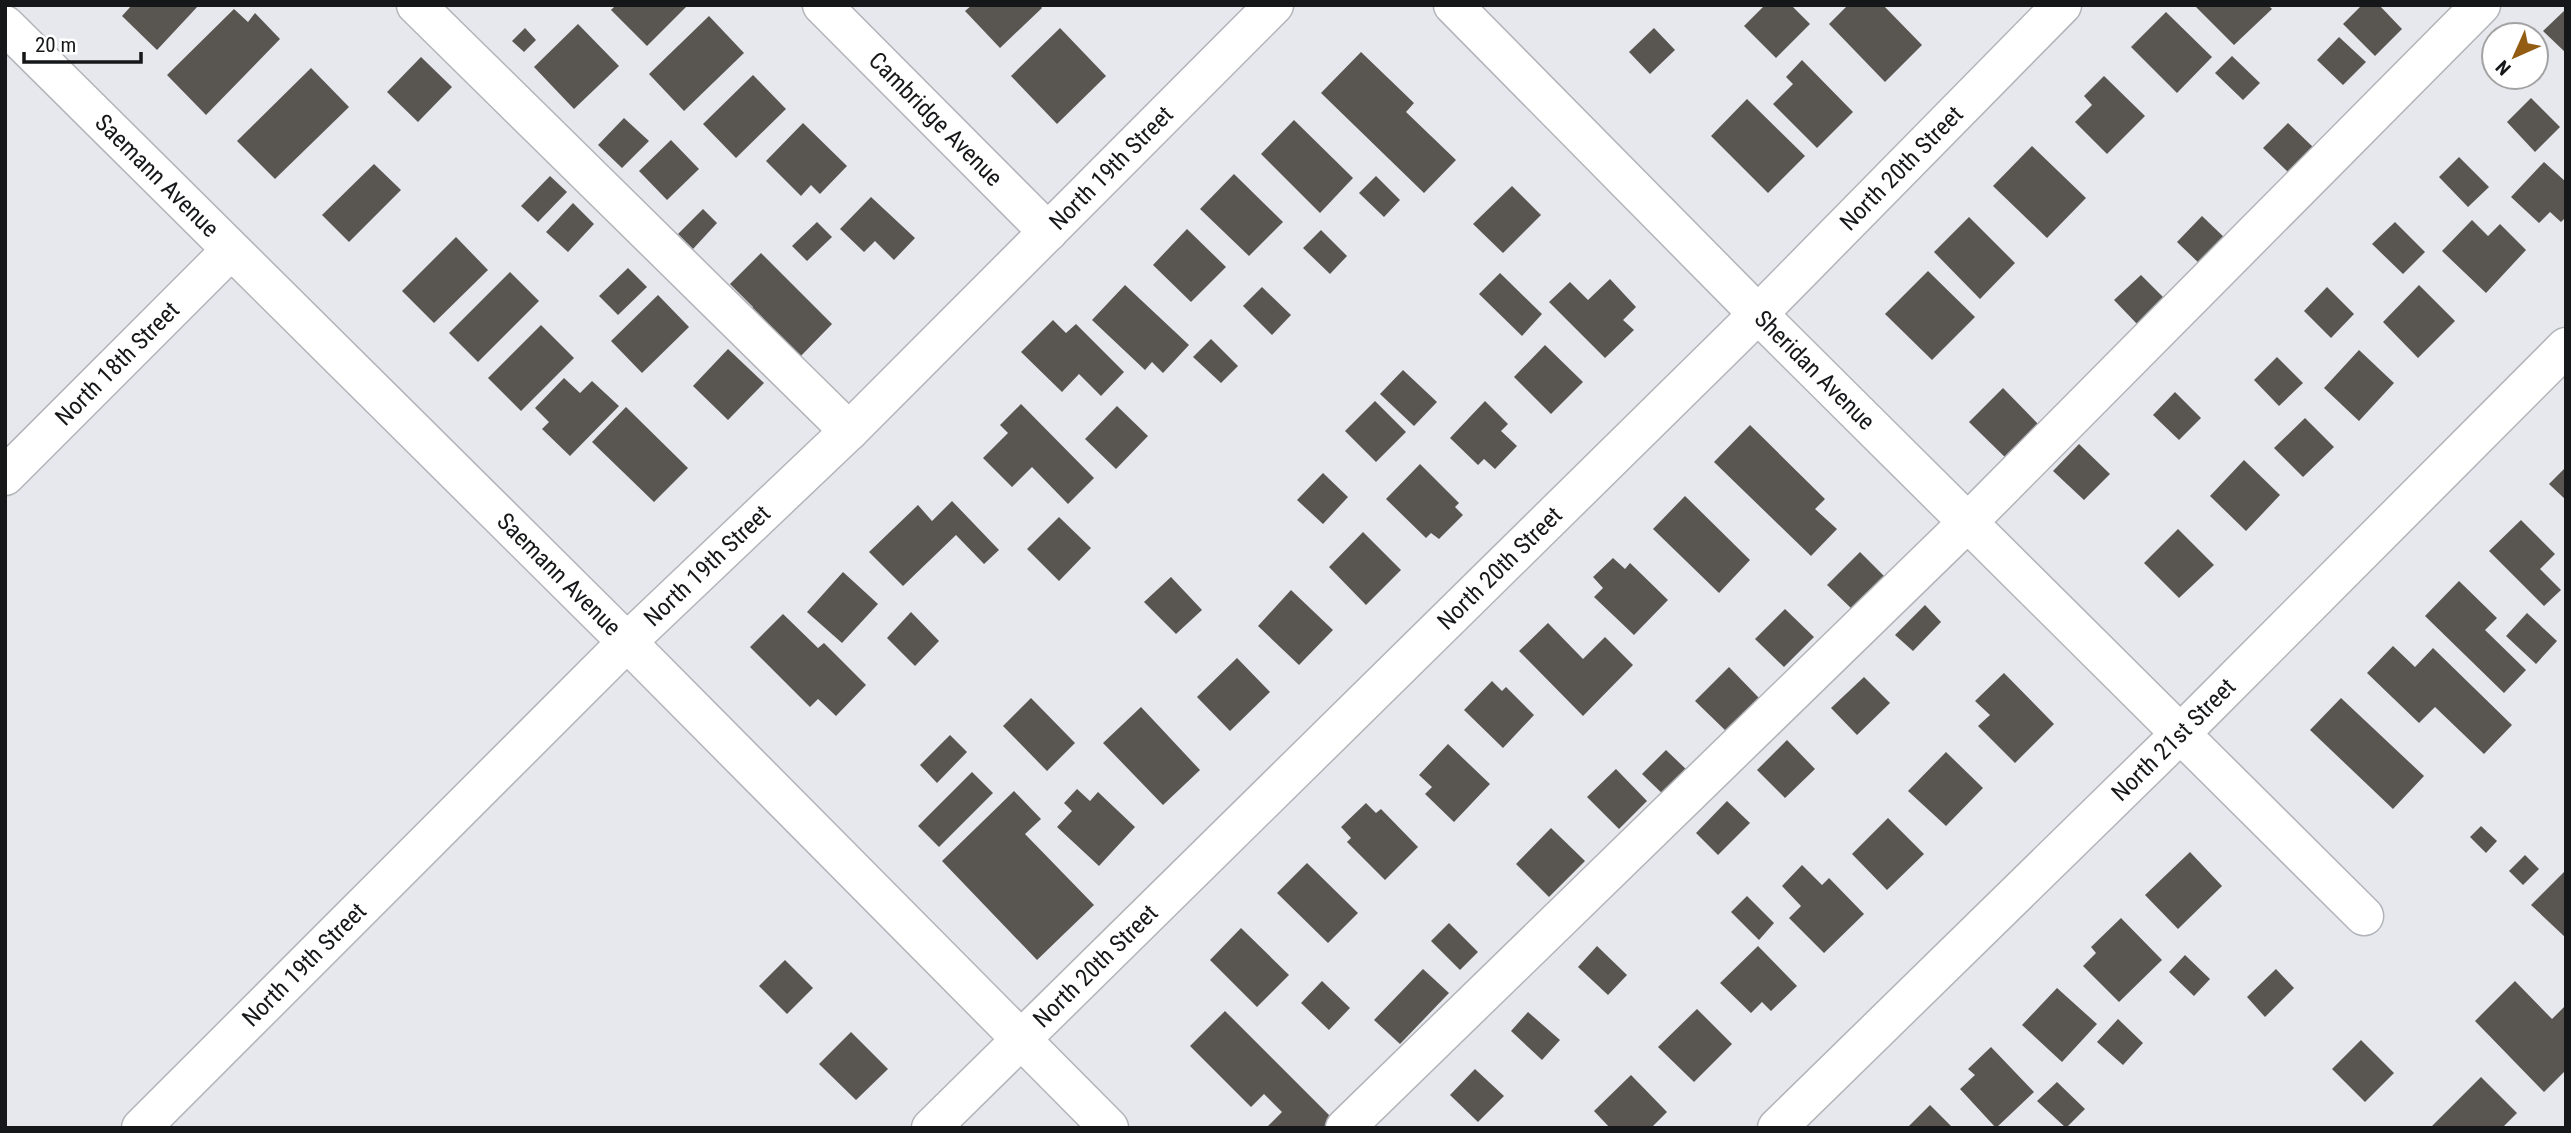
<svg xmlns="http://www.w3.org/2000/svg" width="2571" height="1133" font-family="'Roboto Condensed',sans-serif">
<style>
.building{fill:#595652}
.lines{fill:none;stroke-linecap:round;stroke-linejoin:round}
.minor-casing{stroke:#b2b4b9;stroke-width:41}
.minor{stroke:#fff;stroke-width:38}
.labels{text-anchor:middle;stroke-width:7;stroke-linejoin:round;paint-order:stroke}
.street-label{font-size:24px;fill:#161719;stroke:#fff}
</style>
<rect width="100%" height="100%" fill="#e7e8ee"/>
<!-- building -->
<g class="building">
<polygon points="132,5 199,5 157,50 122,16"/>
<polygon points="616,5 688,5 647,46 611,10"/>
<polygon points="972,5 1040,5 1042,8 1000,48 965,11"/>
<polygon points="1765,5 1791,5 1810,24 1776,58 1744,26"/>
<polygon points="1848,5 1883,5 1922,45 1885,82 1829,24"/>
<polygon points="2194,5 2268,5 2272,9 2234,45"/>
<polygon points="2362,5 2379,5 2402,29 2375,56 2343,24"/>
<polygon points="234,9 248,22 255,13 280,39 206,115 167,75"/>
<polygon points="2566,9 2566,53 2543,31"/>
<polygon points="2166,12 2212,57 2177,93 2131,47"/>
<polygon points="709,16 744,53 684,111 649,74"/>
<polygon points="578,24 619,66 574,109 534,67"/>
<polygon points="525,28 536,40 524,52 512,41"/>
<polygon points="1060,28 1106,76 1057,124 1011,76"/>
<polygon points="1654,28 1675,50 1650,74 1629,52"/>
<polygon points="2339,37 2366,62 2343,85 2317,60"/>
<polygon points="1361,52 1414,103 1406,112 1456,160 1424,193 1321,93"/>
<polygon points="2232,56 2260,83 2243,100 2215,73"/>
<polygon points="421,57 452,87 418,122 387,92"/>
<polygon points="1802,60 1853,112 1817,148 1773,104 1793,84 1786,77"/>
<polygon points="311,68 349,107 275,179 237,141"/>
<polygon points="753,75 786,109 736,158 703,124"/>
<polygon points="2104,76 2145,116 2107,154 2075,122 2092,105 2084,96"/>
<polygon points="2531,98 2560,127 2535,152 2507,122"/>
<polygon points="1747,99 1805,156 1768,193 1711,136"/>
<polygon points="624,118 649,141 622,168 598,145"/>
<polygon points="1294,120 1353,178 1320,213 1261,154"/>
<polygon points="803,123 847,166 820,194 811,185 801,196 766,161"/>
<polygon points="2288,123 2314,148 2290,174 2263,148"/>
<polygon points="671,140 699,169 667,200 639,171"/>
<polygon points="2032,146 2086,198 2047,238 1993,186"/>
<polygon points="2459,157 2489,187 2468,207 2439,177"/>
<polygon points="2544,162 2566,182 2566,217 2561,222 2550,212 2539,223 2511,197"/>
<polygon points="374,164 401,190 349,242 322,215"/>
<polygon points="1234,174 1283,222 1249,256 1200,209"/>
<polygon points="550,176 567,192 538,222 521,206"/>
<polygon points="1376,176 1400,200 1384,217 1359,193"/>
<polygon points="1512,186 1541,215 1503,253 1473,224"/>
<polygon points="871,197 915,238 894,260 875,241 864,252 840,229"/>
<polygon points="573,203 594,224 568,252 546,232"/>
<polygon points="703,209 717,223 693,249 678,234"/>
<polygon points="2202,216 2228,241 2203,267 2177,242"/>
<polygon points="1969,217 2015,263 1980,299 1934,252"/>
<polygon points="2472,220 2488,236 2500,224 2526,250 2486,293 2442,251"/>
<polygon points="817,222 832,237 807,261 792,246"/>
<polygon points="2395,222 2425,252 2403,274 2372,244"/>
<polygon points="1187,229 1226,267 1191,302 1153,265"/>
<polygon points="1321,230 1347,256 1330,274 1303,248"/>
<polygon points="456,237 488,270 434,323 402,291"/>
<polygon points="761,253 832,324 797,360 749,312 753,307 730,284"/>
<polygon points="628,268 647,287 618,315 599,296"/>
<polygon points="1928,271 1975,317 1932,360 1885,314"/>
<polygon points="510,272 539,301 478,362 449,333"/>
<polygon points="1500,273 1542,314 1522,336 1479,294"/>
<polygon points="2141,275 2166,300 2139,326 2114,300"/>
<polygon points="1610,279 1636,307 1623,320 1634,330 1605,358 1549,302 1570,282 1588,300"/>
<polygon points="1125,285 1189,345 1163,373 1152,362 1145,370 1092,320"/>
<polygon points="2419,285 2455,321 2418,358 2383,322"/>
<polygon points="1262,287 1291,315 1272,335 1243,306"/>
<polygon points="2327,287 2354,314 2331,338 2304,311"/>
<polygon points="658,295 689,327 642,373 611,341"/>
<polygon points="1053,320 1066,333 1076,324 1124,372 1101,396 1079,374 1062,392 1021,352"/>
<polygon points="541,325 574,358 521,411 488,378"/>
<polygon points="1211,339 1238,366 1221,383 1193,357"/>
<polygon points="1545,345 1583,382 1551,414 1514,377"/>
<polygon points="728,349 764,383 728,420 693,386"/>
<polygon points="2359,350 2394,383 2359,421 2324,388"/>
<polygon points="2277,357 2303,383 2279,406 2254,380"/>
<polygon points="1403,370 1437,402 1414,426 1380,394"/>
<polygon points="564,378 580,393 592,381 619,406 570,456 542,429 549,422 535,408"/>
<polygon points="2003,388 2046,432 2013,465 1969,422"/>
<polygon points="2175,392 2201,418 2179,440 2153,415"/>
<polygon points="1375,401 1406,432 1376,462 1345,431"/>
<polygon points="1485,401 1508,424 1501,431 1517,446 1495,469 1484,459 1478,465 1450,438"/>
<polygon points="1021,404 1094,478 1068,504 1032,467 1012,487 983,458 1008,433 1000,425"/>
<polygon points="1117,406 1148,436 1116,469 1085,439"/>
<polygon points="626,407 688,468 654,502 592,442"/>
<polygon points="2305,418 2334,447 2303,477 2274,448"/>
<polygon points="1750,425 1825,499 1815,509 1837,529 1811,556 1714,462"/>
<polygon points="2079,444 2110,474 2084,500 2053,471"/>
<polygon points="2244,460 2280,495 2246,531 2210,496"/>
<polygon points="1420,464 1459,503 1455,507 1463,515 1439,539 1431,533 1426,538 1386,499"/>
<polygon points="2566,467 2566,500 2549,484"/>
<polygon points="1323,473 1348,497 1323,524 1297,500"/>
<polygon points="1685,496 1750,560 1719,593 1653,529"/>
<polygon points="952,501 999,550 984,564 956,535 903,586 869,552 918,505 932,521"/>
<polygon points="1059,517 1091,548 1059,581 1027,549"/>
<polygon points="2521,520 2555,554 2540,569 2561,590 2544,606 2489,551"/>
<polygon points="2178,529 2214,565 2179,598 2144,563"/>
<polygon points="1363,532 1401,570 1366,605 1329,567"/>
<polygon points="1860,552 1886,578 1854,611 1827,585"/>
<polygon points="1613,558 1625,569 1630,563 1668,600 1634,635 1594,597 1603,588 1593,577"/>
<polygon points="843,572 878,604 842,643 807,612"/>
<polygon points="1171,577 1202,610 1176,634 1144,602"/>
<polygon points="2459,581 2497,618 2485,630 2526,670 2504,693 2425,616"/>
<polygon points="1291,590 1333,630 1299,665 1258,626"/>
<polygon points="1925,605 1941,622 1913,651 1895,635"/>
<polygon points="1785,609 1814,637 1784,667 1755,639"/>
<polygon points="911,612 939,641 915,666 887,638"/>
<polygon points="2527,613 2557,641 2536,664 2506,636"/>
<polygon points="783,614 818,648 824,643 866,685 836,716 818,699 810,707 750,647"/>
<polygon points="1548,623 1583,659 1605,637 1633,665 1583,716 1519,651"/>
<polygon points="2393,646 2415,667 2433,648 2512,725 2484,754 2435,707 2419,723 2367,673"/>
<polygon points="1237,658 1270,692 1230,731 1197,697"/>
<polygon points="1729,667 1759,698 1726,731 1695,701"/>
<polygon points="2004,673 2054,724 2015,763 1978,726 1990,715 1975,701"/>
<polygon points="1864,677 1890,703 1857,735 1831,708"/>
<polygon points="1492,681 1502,691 1506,687 1534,715 1503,748 1464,710"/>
<polygon points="1031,698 1075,743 1047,771 1003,726"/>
<polygon points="2341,698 2424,776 2393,809 2310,730"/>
<polygon points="1141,707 1200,770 1163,805 1103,743"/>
<polygon points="950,735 967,752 937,783 920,765"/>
<polygon points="1787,740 1815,769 1785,798 1757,770"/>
<polygon points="1448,744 1490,784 1454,822 1425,794 1432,787 1419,775"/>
<polygon points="1666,750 1689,772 1666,797 1642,774"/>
<polygon points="1946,752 1983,788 1946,826 1908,791"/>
<polygon points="1616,769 1647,801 1619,829 1587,797"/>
<polygon points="972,772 993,793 939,847 918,826"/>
<polygon points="1077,789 1090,801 1098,792 1135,827 1099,866 1057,827 1072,811 1064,803"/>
<polygon points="1014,791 1041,819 1025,834 1094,905 1037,960 942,861"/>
<polygon points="1727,801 1750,823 1718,855 1696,833"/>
<polygon points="1366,803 1376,813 1381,809 1418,847 1385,880 1347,842 1351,838 1341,827"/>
<polygon points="1888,818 1924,854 1887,890 1852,854"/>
<polygon points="2481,826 2497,841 2486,853 2470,837"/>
<polygon points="1551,828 1585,861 1549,897 1516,864"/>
<polygon points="2190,852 2222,886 2178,929 2145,895"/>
<polygon points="2525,855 2539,869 2523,885 2509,871"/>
<polygon points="1307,863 1358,913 1328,943 1277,893"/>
<polygon points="1802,865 1822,885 1829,878 1864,914 1824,953 1789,918 1801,906 1782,886"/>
<polygon points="2566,870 2566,938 2531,905"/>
<polygon points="1747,896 1774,923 1759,940 1731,912"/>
<polygon points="2121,918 2162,960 2119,1002 2083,966 2096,953 2091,947"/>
<polygon points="1449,923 1478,952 1460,970 1431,941"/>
<polygon points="1241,928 1289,975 1257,1007 1210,960"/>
<polygon points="1597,946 1627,975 1608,995 1578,967"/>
<polygon points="1758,946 1797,986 1771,1011 1762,1002 1751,1013 1720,983"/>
<polygon points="2185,955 2210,979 2194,996 2169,972"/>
<polygon points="785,960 813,988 787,1014 759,986"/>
<polygon points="1423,969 1449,993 1400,1044 1374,1020"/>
<polygon points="2276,969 2294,988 2265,1017 2247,997"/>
<polygon points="1322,981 1350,1008 1329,1030 1301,1003"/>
<polygon points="2515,981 2552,1019 2566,1005 2566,1070 2544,1092 2475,1021"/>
<polygon points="2057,988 2097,1024 2062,1062 2022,1025"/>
<polygon points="1697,1009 1732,1044 1694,1082 1658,1047"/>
<polygon points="1225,1011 1334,1120 1326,1128 1266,1128 1282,1112 1264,1094 1251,1107 1190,1046"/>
<polygon points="1528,1012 1560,1040 1542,1060 1511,1031"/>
<polygon points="2118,1019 2143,1043 2123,1065 2097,1042"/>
<polygon points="851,1032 888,1069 856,1100 819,1064"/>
<polygon points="2361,1040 2394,1073 2365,1102 2332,1069"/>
<polygon points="1991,1047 2034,1092 1996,1128 1960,1089 1975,1075 1968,1069"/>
<polygon points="1475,1069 1504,1096 1478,1122 1450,1095"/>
<polygon points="1631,1075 1667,1112 1651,1128 1610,1128 1594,1111"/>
<polygon points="2481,1077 2517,1113 2502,1128 2430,1128"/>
<polygon points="2057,1082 2085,1109 2066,1128 2037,1101"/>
<polygon points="1930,1105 1953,1128 1907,1128"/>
</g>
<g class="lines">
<defs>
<g id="minor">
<polyline points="416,5 849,431"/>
<path id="s1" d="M822 5 1048 232"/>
<path id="s2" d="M1453 5 1758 314 2364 916"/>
<path id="s3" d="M5 25 627 642 1109 1128"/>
<path id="s4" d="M5 476 230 251"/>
<path id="s5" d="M141 1128 627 642 849 431 1274 5"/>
<path id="s6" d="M931 1128 1758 314 2062 5"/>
<polyline points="1345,1128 1969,521 2481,5"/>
<path id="s7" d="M1777 1128 2181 733 2566 347"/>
</g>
</defs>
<!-- minor casing -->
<use href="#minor" class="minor-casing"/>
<!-- minor -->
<use href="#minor" class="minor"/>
</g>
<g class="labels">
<!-- street labels -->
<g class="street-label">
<text dy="8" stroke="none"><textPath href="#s1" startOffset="161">Cambridge Avenue</textPath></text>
<text dy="8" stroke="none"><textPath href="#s5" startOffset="1365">North 19th Street</textPath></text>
<text dy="8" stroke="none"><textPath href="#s6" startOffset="1365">North 20th Street</textPath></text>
<text dy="8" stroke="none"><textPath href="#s3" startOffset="214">Saemann Avenue</textPath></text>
<text dy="8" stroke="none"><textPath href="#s4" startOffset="159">North 18th Street</textPath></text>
<text dy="8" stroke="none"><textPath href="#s2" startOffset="514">Sheridan Avenue</textPath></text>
<text dy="8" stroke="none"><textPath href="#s5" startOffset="798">North 19th Street</textPath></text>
<text dy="8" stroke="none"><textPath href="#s6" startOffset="798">North 20th Street</textPath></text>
<text dy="8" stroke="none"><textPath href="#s3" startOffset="780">Saemann Avenue</textPath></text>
<text dy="8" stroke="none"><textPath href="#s7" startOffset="555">North 21st Street</textPath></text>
<text dy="8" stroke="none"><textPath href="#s5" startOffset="231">North 19th Street</textPath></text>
<text dy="8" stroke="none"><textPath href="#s6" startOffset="231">North 20th Street</textPath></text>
</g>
</g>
<!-- border -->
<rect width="2571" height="1133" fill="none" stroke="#161719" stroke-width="14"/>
<!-- north arrow -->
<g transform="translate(2515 56) rotate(225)"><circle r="33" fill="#ffffff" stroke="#a2a2a3" stroke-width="2"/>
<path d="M0-5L12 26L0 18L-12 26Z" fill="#925c12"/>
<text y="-10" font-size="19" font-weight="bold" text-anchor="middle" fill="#161719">N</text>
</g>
<!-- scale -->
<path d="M24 52v10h117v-10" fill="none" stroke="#161719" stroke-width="3.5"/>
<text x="35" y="52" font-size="21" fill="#161719" stroke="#ffffff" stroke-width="5" paint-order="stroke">20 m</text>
</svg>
